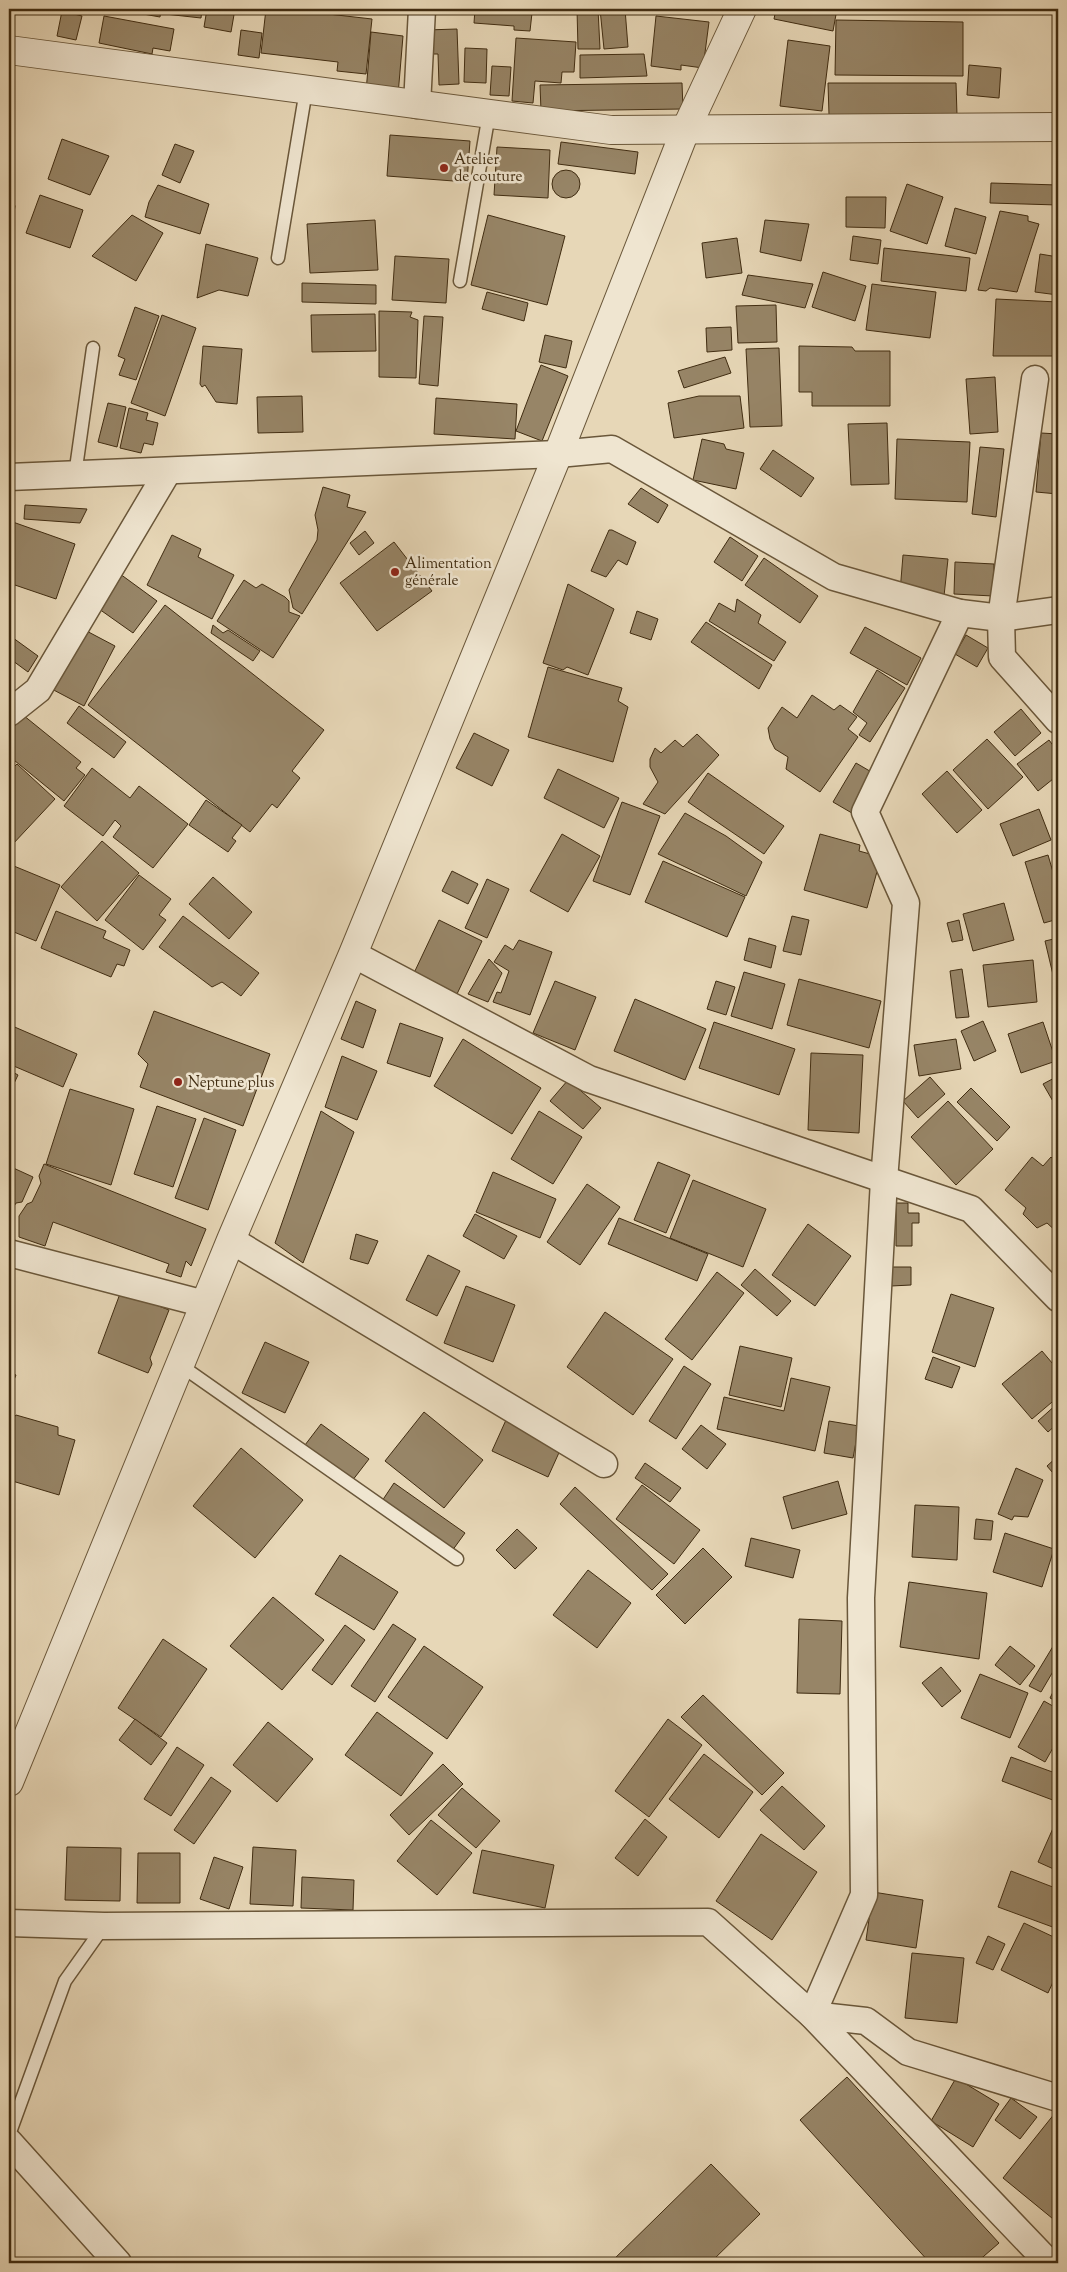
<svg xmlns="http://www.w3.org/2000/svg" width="1067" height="2272" font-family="'Sorts Mill Goudy',serif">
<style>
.building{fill:#978567;stroke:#402c11}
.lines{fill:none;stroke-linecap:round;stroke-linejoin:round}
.service-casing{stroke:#6a573a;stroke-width:15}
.minor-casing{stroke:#6a573a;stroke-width:29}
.tertiary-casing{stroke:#6a573a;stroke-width:30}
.service{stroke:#efe5d0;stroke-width:12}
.minor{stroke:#efe5d0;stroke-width:26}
.tertiary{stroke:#efe5d0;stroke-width:28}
.poi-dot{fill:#8f2418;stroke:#efe5d0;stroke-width:2}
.labels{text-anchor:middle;stroke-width:5;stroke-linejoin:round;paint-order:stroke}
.poi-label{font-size:15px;fill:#402c11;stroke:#efe5d0;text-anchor:start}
</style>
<rect width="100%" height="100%" fill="#e7d7b7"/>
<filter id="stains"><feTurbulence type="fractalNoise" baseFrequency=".004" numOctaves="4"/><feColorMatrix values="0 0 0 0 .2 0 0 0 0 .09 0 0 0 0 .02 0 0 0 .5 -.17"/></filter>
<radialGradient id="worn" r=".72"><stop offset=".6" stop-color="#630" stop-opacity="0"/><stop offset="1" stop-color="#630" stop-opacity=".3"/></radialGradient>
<!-- building -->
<g class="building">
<polygon points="115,9 161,9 160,17"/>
<polygon points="165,9 202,9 201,18 165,14"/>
<polygon points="207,9 235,9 231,32 204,27"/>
<polygon points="266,9 284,9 372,19 366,74 337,71 338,62 261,53"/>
<polygon points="475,9 542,9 542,14 532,13 530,31 514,30 514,26 474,23"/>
<polygon points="577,9 598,9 600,49 578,49"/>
<polygon points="600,9 625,9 628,47 604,49"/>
<polygon points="776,9 837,9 833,31 774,19"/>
<polygon points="62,11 82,16 76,40 57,36"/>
<polygon points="104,16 174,29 170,51 153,48 152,54 99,43"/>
<polygon points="656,16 709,22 703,68 681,65 681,70 651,66"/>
<polygon points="836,20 963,22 963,76 835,75"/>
<polygon points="457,29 459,84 439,85 438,54 426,54 426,30"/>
<polygon points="241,30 262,33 259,58 238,55"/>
<polygon points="371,32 403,36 398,95 366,92"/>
<polygon points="516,38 576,42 574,72 562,72 561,83 535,81 533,103 512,101"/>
<polygon points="788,40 830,46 822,111 780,106"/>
<polygon points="465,48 487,49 486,83 464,82"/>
<polygon points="644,54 647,76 580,78 580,55"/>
<polygon points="969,65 1001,68 999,98 967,95"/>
<polygon points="492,66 511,67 509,96 490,95"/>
<polygon points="682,83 683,109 541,111 540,85"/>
<polygon points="828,83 956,83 957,115 829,115"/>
<polygon points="390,135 470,141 467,182 387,176"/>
<polygon points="62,139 109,156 90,195 48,179"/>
<polygon points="561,142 638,152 635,174 558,164"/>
<polygon points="175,144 194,151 180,183 162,175"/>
<polygon points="497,147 550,150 548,198 494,195"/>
<circle cx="566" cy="184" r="14"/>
<polygon points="991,183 1058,185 1058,205 990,203"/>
<polygon points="907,184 943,197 927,244 890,231"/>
<polygon points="158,185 209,204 200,234 145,217 149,202"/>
<polygon points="9,191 13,193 12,200 15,206 11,232 9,233"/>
<polygon points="40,195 83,210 70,248 26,233"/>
<polygon points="846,197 886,197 885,228 846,227"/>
<polygon points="955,208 986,217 976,254 945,246"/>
<polygon points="1000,211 1028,216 1028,221 1039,224 1017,292 990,288 986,291 978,290"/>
<polygon points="132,215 163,233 136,281 92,256"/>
<polygon points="488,215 565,236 547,305 471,285"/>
<polygon points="375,220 378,270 310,273 307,224"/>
<polygon points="765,220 809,224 801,261 760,252"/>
<polygon points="853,236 881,240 878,264 850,260"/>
<polygon points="737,238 742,273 706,278 702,243"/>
<polygon points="206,244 258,258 248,296 219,290 197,298"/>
<polygon points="884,248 970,258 966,291 881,281"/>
<polygon points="1040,254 1058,257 1058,295 1035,292"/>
<polygon points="395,256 449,259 446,303 392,300"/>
<polygon points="823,272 866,286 855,321 812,307"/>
<polygon points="748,275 813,284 805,308 742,295"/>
<polygon points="302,283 376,285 376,304 302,302"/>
<polygon points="872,284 936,292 930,338 866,330"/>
<polygon points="487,292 528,303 524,321 482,309"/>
<polygon points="996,299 1058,302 1058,356 993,356"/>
<polygon points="776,305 777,342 738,343 736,306"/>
<polygon points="135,307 159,316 136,380 119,375 125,359 118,356"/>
<polygon points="379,311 412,312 410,317 418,320 416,378 379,377"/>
<polygon points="375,314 376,351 312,352 311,315"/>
<polygon points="162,315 196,328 165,416 131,403"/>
<polygon points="424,316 443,317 438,386 419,384"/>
<polygon points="731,327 732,350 707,352 706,328"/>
<polygon points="545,335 572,341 566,368 539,362"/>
<polygon points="203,346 242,349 237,404 216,402 205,385 202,387 200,384"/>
<polygon points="799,346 852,347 855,351 890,351 890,406 812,406 812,392 799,392"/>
<polygon points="779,348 782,426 750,427 746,349"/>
<polygon points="725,357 731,373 684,388 678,371"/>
<polygon points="541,365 568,376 542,441 516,431"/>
<polygon points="995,377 998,432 970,434 966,379"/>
<polygon points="302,396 303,432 258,433 257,397"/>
<polygon points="699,396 740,396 744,428 674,438 668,403"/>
<polygon points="436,398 517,404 515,439 434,434"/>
<polygon points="108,403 126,407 117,447 98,442"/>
<polygon points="129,408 148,413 146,420 158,423 153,445 144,443 141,453 120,448"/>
<polygon points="887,423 889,484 851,485 848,424"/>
<polygon points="1041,433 1058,434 1058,494 1036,492"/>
<polygon points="702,439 724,444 726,449 744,453 736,489 693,480"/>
<polygon points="897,439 970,442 967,502 895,499"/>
<polygon points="980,447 1004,449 996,517 972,514"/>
<polygon points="773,450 814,478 801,497 760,469"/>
<polygon points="323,487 350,495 347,507 366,512 302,614 293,608 289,590 317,540 318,530 315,515"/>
<polygon points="641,488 668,505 658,523 628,504"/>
<polygon points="25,505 87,509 80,523 24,519"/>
<polygon points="10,521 75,544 56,599 9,583"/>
<polygon points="609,530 612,530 636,542 627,565 618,560 606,577 591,571"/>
<polygon points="365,531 374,543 359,555 350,543"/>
<polygon points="172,535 201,549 198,557 234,575 212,619 147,585"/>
<polygon points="730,537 758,556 742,581 714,562"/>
<polygon points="394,542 432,591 377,631 340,583"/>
<polygon points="903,555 948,559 944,596 900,592"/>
<polygon points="764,558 818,596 800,623 745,585"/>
<polygon points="955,562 994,564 993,596 954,594"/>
<polygon points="116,571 157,601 133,633 92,604"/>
<polygon points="244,580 256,588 262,584 285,597 289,601 289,612 300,616 273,658 217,621"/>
<polygon points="568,584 614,609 588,675 567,667 563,670 543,663"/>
<polygon points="737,599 761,615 758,623 786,642 774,661 709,621 719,603 735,612"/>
<polygon points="165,605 324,730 292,771 300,778 277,808 272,804 250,832 88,705"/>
<polygon points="637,611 658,619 651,640 630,633"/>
<polygon points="706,622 772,665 759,689 691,642"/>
<polygon points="213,625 223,633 228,630 260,651 253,661 211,633"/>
<polygon points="79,627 115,646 84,706 48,687"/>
<polygon points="865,627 921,658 907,685 850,653"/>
<polygon points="9,635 38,656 28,672 9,658"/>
<polygon points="966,635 988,648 977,667 955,654"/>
<polygon points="548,667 622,688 618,701 628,707 613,762 528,737"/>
<polygon points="877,670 905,688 870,742 859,735 867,723 853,712"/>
<polygon points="812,695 834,710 840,705 857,717 848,729 858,737 820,792 786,769 788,757 775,749 770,739 768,728 782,707 797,718"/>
<polygon points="79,706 126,742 114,758 67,723"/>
<polygon points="1021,709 1041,733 1015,756 994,732"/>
<polygon points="23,715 81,762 76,768 85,775 64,801 9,756 9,733"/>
<polygon points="474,733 509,750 492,786 456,768"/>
<polygon points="697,734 719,755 665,814 643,804 658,782 650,767 650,759 655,748 661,753 675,740 683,747"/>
<polygon points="987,739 1023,777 988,809 953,770"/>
<polygon points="1049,740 1058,752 1058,775 1038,791 1017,764"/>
<polygon points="856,763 880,777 857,816 833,802"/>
<polygon points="17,764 55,799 12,845 9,842 9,772"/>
<polygon points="92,768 130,798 139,786 188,824 153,868 113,837 121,826 115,820 103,836 64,806"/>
<polygon points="558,769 619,798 604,828 544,798"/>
<polygon points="947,771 982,810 957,833 922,794"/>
<polygon points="708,773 784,826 764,854 688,802"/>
<polygon points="206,800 242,825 232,838 236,841 228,852 189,825"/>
<polygon points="622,802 660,816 630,895 593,881"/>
<polygon points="1039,809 1051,840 1013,856 1000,824"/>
<polygon points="685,813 726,836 762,862 746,896 658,854"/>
<polygon points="562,834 600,856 568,912 530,891"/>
<polygon points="820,834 860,845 859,851 881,857 867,908 804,890"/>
<polygon points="102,841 139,873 97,921 61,887"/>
<polygon points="1048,855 1058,889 1058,919 1044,923 1025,862"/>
<polygon points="663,861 745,897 727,937 645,902"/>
<polygon points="9,864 60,885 36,941 9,930"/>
<polygon points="452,871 478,884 468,904 442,891"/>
<polygon points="139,875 171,899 159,915 166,920 143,950 105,920"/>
<polygon points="213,877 252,912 229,939 189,904"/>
<polygon points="487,879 509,889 487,938 465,928"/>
<polygon points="1004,903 1014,940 973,951 963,914"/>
<polygon points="56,911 106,931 103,938 130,950 124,966 117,964 111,977 41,948"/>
<polygon points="183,916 259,973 241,996 222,982 212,987 159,947"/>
<polygon points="792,916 809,920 801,955 783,951"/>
<polygon points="439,920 482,941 457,994 414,973"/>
<polygon points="959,920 963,940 952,942 947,923"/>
<polygon points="749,938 776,946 771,968 744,960"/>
<polygon points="1058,938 1058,996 1045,941"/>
<polygon points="519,940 552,952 530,1015 493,1002 497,992 501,993 509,971 494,962 505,945 513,950"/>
<polygon points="489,959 502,973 488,1002 468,994"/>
<polygon points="1033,960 1037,1002 988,1007 983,965"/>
<polygon points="962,969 969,1017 956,1018 950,971"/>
<polygon points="744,972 785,984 772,1029 731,1016"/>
<polygon points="799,979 881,1001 869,1048 787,1025"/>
<polygon points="555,981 596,997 575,1050 533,1033"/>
<polygon points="716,981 735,987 726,1015 707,1009"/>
<polygon points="635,999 706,1029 685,1080 614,1051"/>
<polygon points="356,1001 376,1010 363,1048 341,1039"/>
<polygon points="154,1011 270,1054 243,1126 140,1087 148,1064 138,1054"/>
<polygon points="983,1021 996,1051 974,1061 961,1031"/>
<polygon points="714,1022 795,1049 779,1095 699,1068"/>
<polygon points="1043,1022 1056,1061 1021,1073 1008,1034"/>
<polygon points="400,1023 443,1038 430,1077 387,1063"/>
<polygon points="10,1025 77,1054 63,1087 9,1064"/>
<polygon points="463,1039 541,1088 512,1134 434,1086"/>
<polygon points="956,1039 961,1069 919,1076 914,1045"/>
<polygon points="811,1053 863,1055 859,1133 808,1130"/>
<polygon points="342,1056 377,1071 357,1120 325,1107"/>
<polygon points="9,1070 18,1075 9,1094"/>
<polygon points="1058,1076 1058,1110 1043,1084"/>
<polygon points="930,1077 945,1094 918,1118 903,1101"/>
<polygon points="568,1080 601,1108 583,1129 550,1101"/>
<polygon points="971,1088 1010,1127 997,1141 957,1102"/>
<polygon points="70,1089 134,1109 111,1185 46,1164"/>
<polygon points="948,1101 993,1149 956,1185 911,1137"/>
<polygon points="157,1106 196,1119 173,1187 134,1174"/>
<polygon points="321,1111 354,1132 303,1263 275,1243"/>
<polygon points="539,1111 582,1137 553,1184 511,1159"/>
<polygon points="204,1118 236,1130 208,1210 175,1198"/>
<polygon points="1032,1157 1043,1166 1051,1157 1058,1164 1058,1233 1047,1223 1037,1228 1023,1214 1026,1208 1005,1190"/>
<polygon points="658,1162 690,1175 666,1233 634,1220"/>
<polygon points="44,1164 206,1229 191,1266 186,1261 181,1277 166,1272 169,1264 53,1222 45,1246 19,1237 19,1216 27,1204 32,1202 41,1183 39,1176"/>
<polygon points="9,1166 33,1177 22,1202 16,1203 9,1215"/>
<polygon points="493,1172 556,1199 540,1238 476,1212"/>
<polygon points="693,1180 766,1209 743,1267 670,1238"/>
<polygon points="587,1184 620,1207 580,1265 547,1242"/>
<polygon points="896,1203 908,1203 908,1213 919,1213 919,1223 912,1223 912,1246 896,1246"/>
<polygon points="475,1214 517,1236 504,1259 463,1236"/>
<polygon points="619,1218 708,1254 697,1281 608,1244"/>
<polygon points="808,1224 851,1256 815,1306 772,1275"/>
<polygon points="356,1234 378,1241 368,1264 350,1259"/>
<polygon points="428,1255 460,1271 437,1316 406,1300"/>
<polygon points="891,1267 911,1267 911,1285 891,1286"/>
<polygon points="755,1269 791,1301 777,1316 741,1285"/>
<polygon points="717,1272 744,1293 692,1360 665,1339"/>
<polygon points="466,1286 515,1305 493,1362 444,1343"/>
<polygon points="121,1291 169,1310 150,1358 152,1364 148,1373 98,1353"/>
<polygon points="951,1294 994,1308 975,1367 932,1352"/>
<polygon points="605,1312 673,1359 633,1415 567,1367"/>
<polygon points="265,1342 309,1362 285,1413 242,1393"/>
<polygon points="740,1346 792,1358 781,1407 729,1395"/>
<polygon points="1042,1351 1058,1370 1058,1397 1032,1419 1002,1384"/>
<polygon points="933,1357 960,1367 952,1388 925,1379"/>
<polygon points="684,1366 711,1384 676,1439 649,1421"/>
<polygon points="9,1372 16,1375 9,1392"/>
<polygon points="791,1378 830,1387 815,1451 717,1429 724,1397 784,1411"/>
<polygon points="1058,1403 1058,1423 1048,1432 1038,1421"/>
<polygon points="424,1412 483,1460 444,1508 385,1461"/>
<polygon points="16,1415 58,1427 58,1435 75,1440 59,1495 9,1480 9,1423"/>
<polygon points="506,1420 562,1446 548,1477 492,1451"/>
<polygon points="829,1421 859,1426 853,1458 824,1453"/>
<polygon points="321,1424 369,1459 352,1481 305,1445"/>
<polygon points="701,1425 726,1444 707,1469 682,1449"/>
<polygon points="241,1448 303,1500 255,1558 193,1506"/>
<polygon points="1058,1456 1058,1479 1047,1466"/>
<polygon points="645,1463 681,1488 670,1502 635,1478"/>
<polygon points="1016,1468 1043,1480 1028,1517 1014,1516 1012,1520 998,1514"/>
<polygon points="838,1481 847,1514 792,1529 783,1497"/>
<polygon points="394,1483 465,1533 452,1551 382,1501"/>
<polygon points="642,1485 700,1530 674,1564 616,1519"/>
<polygon points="575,1487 668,1574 652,1590 560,1504"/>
<polygon points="915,1505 959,1507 957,1560 912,1557"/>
<polygon points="976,1519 993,1521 991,1540 974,1539"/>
<polygon points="517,1529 537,1548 515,1569 496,1550"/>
<polygon points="1005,1533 1054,1549 1042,1587 993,1572"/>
<polygon points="751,1538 800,1550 793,1578 745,1566"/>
<polygon points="703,1548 732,1577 685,1624 656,1595"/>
<polygon points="340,1555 398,1592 374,1630 315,1594"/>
<polygon points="588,1570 631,1603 597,1648 553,1615"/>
<polygon points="909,1582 987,1593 979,1659 900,1647"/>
<polygon points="273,1597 324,1640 282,1690 230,1646"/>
<polygon points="799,1619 842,1621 840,1694 797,1693"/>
<polygon points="393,1624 416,1639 375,1702 351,1686"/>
<polygon points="345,1625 365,1640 332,1685 312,1670"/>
<polygon points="163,1639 207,1669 161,1737 118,1708"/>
<polygon points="1055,1643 1058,1645 1058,1663 1041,1692 1029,1686"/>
<polygon points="424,1646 483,1687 447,1739 388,1697"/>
<polygon points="1010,1646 1035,1666 1020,1685 995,1665"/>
<polygon points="941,1667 961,1691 942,1707 922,1683"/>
<polygon points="980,1674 1028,1693 1010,1738 961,1718"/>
<polygon points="1058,1682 1058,1702 1050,1698"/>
<polygon points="703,1695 784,1773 762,1795 681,1717"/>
<polygon points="1044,1701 1058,1709 1058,1739 1045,1762 1018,1747"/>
<polygon points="377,1712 433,1753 401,1796 345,1755"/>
<polygon points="135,1719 167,1743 151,1765 119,1740"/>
<polygon points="668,1719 702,1745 649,1817 615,1791"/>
<polygon points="268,1722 313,1759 277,1802 233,1765"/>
<polygon points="177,1747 204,1765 171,1816 144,1799"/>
<polygon points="704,1754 753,1792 719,1838 669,1799"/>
<polygon points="1011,1757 1058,1774 1058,1802 1002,1781"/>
<polygon points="443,1764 463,1784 409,1835 390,1815"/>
<polygon points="211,1777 231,1791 194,1844 174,1830"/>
<polygon points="782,1786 825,1826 804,1850 760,1810"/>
<polygon points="462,1788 500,1821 476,1848 438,1815"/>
<polygon points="1058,1817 1058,1871 1038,1862"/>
<polygon points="645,1819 667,1837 638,1876 615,1858"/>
<polygon points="431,1820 472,1853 437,1895 397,1861"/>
<polygon points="761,1834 817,1872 772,1940 716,1901"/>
<polygon points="67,1847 121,1848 120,1901 65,1900"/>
<polygon points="253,1847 296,1850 293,1906 250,1904"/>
<polygon points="482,1850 554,1865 545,1908 473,1893"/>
<polygon points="138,1853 180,1853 180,1903 137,1903"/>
<polygon points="214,1857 243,1867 229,1909 200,1899"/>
<polygon points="1011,1871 1058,1889 1058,1929 998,1907"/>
<polygon points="302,1877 354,1880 353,1910 301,1908"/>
<polygon points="873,1892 923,1900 916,1948 866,1940"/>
<polygon points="1024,1923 1058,1939 1058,1971 1048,1993 1001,1970"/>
<polygon points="988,1936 1005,1944 993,1970 976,1963"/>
<polygon points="912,1953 964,1958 957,2023 905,2018"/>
<polygon points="847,2077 999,2243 976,2263 930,2263 800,2120"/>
<polygon points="956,2078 999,2104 973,2147 931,2121"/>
<polygon points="1011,2098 1037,2117 1020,2139 995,2120"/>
<polygon points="1055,2113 1058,2116 1058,2223 1003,2178"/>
<polygon points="711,2164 760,2214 710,2263 610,2263"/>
</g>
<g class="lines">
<defs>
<g id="service">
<polyline points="278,258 306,90"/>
<polyline points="460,281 489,114"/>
<polyline points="75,475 93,348"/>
<polyline points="180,1365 457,1559"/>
<polyline points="9,2135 65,1981 104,1926"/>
</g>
<g id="minor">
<polyline points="417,105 422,9"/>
<polyline points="1035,379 1001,618 1002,657 1058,720"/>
<polyline points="9,477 558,454 612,449 834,577 960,613 1001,618 1058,610"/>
<polyline points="960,613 865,812 906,903 884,1180 861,1598 864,1895 812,2015 866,2021 908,2052 1058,2098"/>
<polyline points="9,713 38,690 168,471"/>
<polyline points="353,954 589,1079 971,1209 1058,1298"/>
<polyline points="231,1240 604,1464"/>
<polyline points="9,1253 205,1304"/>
<polyline points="9,1923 104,1926 708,1922 812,2015 1049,2263"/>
<polyline points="9,2142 118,2263"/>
</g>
<g id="tertiary">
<polyline points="9,50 611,130 1058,127"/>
<polyline points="9,1782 231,1240 353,954 558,454 685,131 742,9"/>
</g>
</defs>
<!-- service casing -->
<use href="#service" class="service-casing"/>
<!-- minor casing -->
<use href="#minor" class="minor-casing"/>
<!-- tertiary casing -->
<use href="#tertiary" class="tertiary-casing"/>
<!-- service -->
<use href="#service" class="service"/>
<!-- minor -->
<use href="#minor" class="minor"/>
<!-- tertiary -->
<use href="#tertiary" class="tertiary"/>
</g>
<!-- markers -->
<g class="poi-dot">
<circle cx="444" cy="168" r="5"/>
<circle cx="395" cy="572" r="5"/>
<circle cx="178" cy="1082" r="5"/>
</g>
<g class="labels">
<!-- poi labels -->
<g class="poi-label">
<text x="454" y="164">Atelier<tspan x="454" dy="17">de couture</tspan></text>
<text x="405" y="568">Alimentation<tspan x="405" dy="17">générale</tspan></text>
<text x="188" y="1087">Neptune plus</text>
</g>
</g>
<!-- margin -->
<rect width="1067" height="2272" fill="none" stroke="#e7d7b7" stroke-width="30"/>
<rect x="10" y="10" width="1047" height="2252" fill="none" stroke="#402c11" stroke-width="2.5"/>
<rect x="15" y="15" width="1037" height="2242" fill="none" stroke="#402c11"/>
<rect width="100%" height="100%" filter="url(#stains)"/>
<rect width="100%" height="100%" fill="url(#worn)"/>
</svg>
